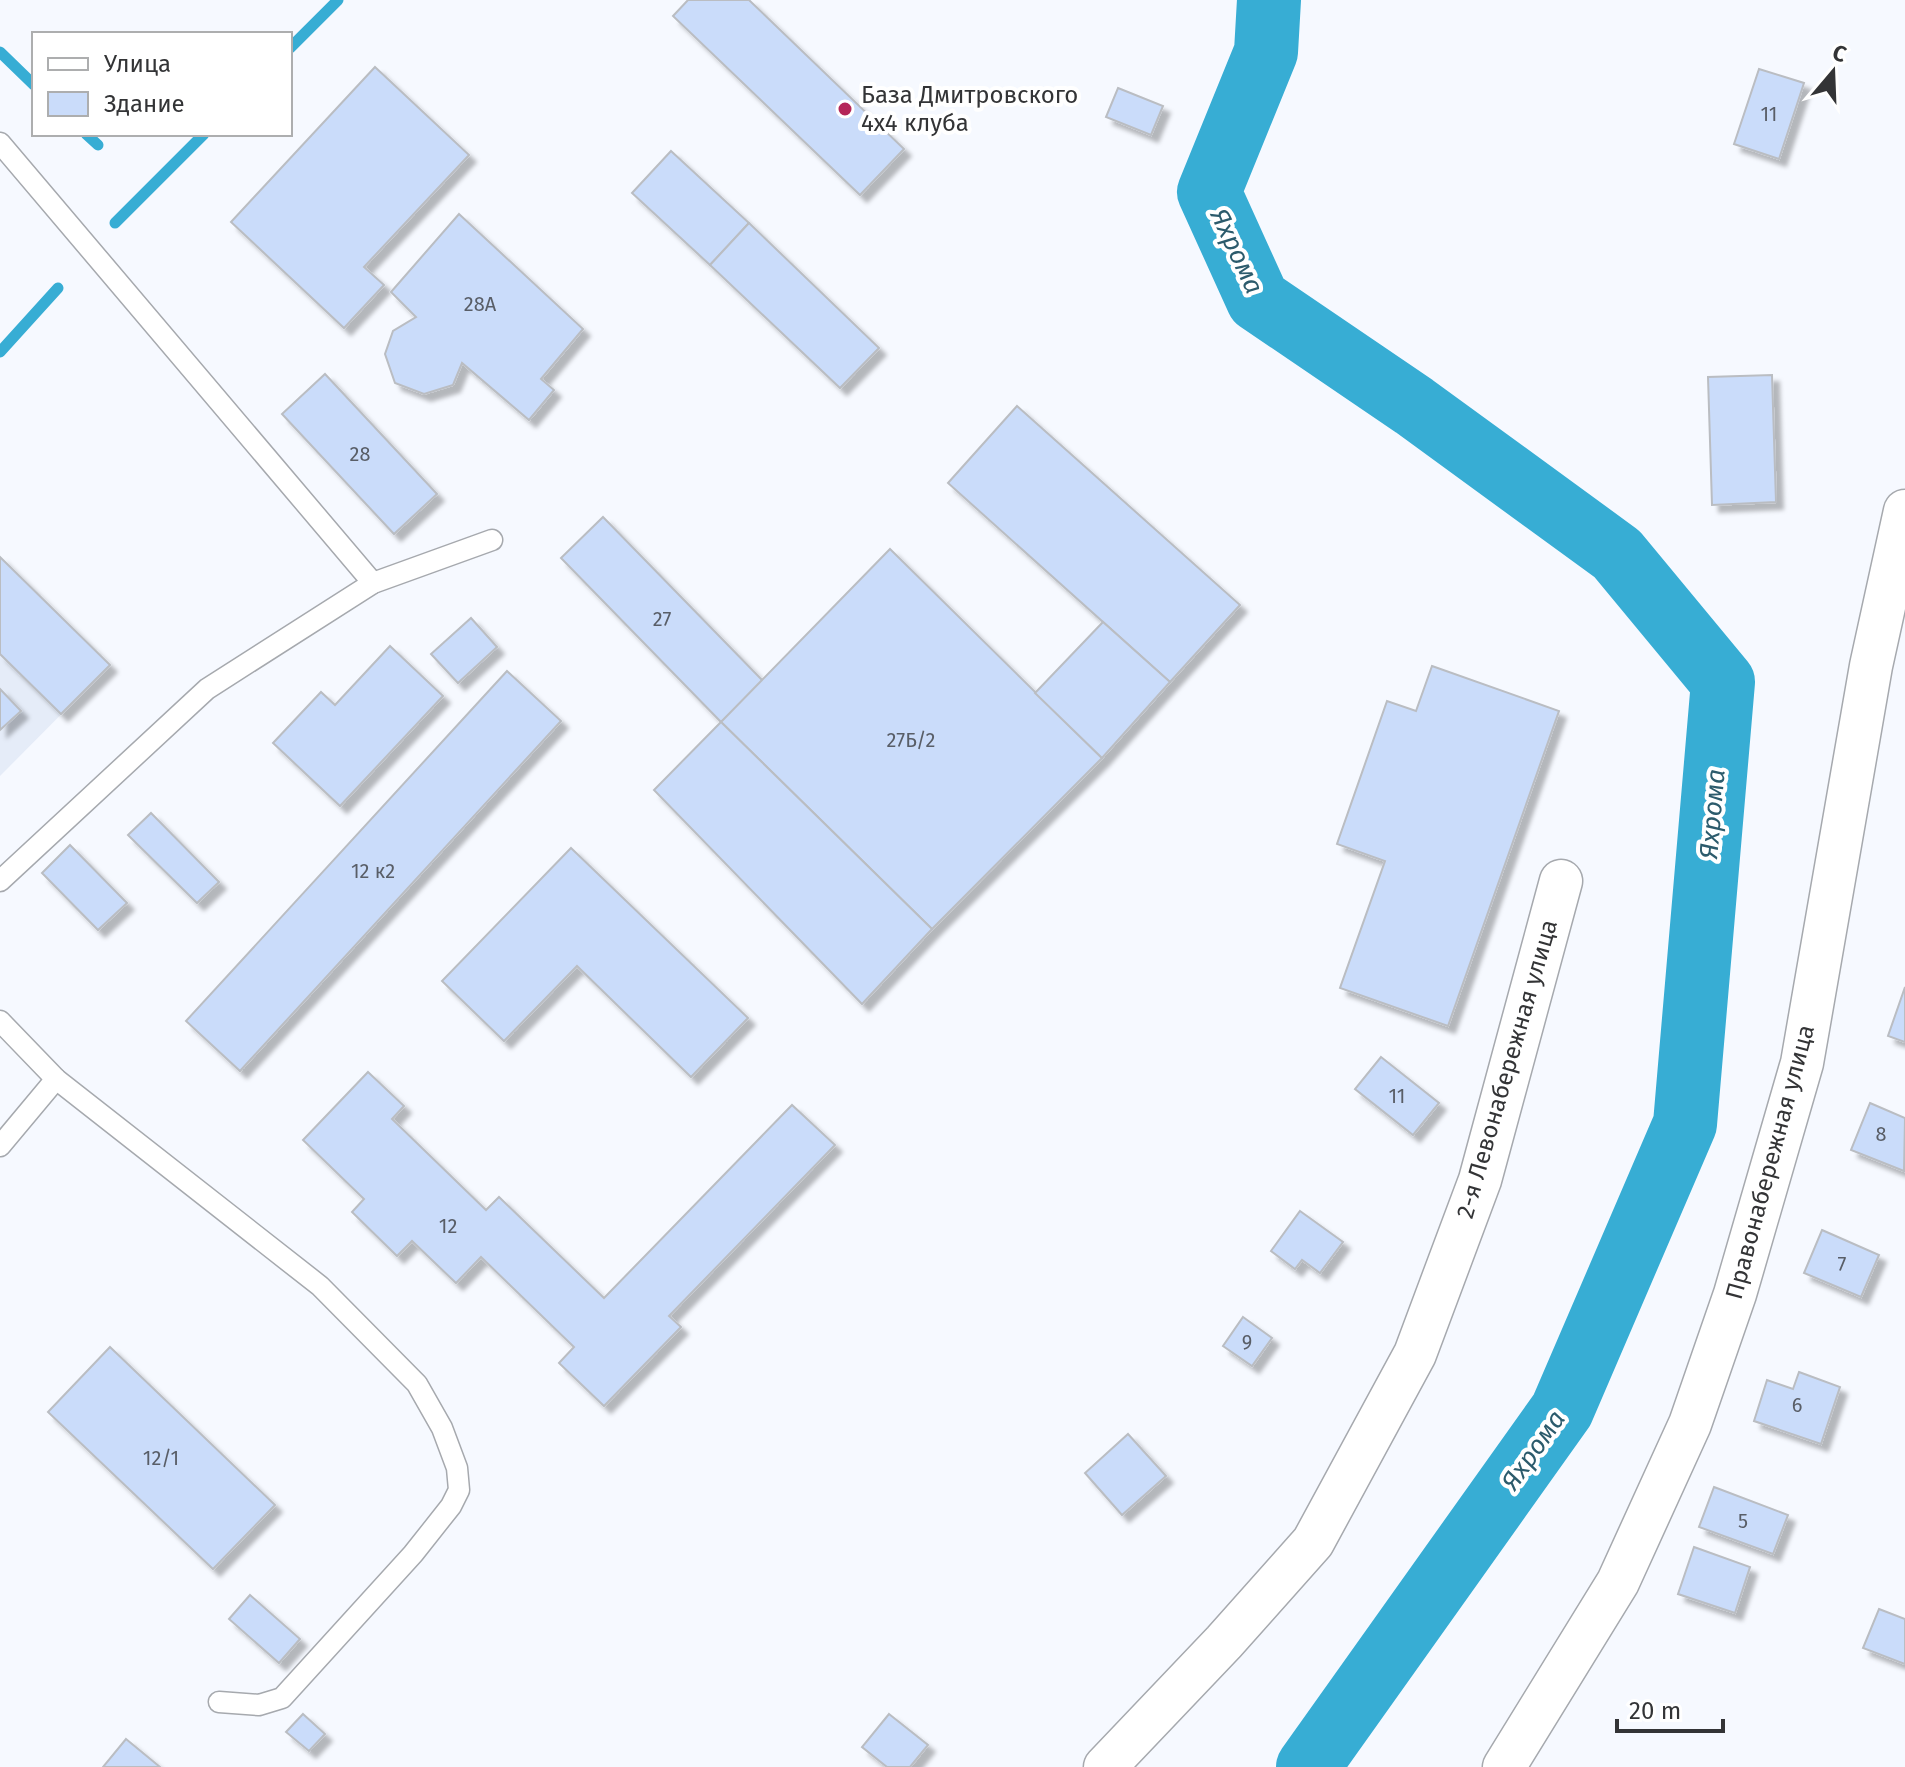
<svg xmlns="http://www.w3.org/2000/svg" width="1905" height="1767" font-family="'Fira Sans',sans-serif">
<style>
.built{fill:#e5ecf8}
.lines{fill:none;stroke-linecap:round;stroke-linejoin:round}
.stream{stroke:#37add4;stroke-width:11}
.river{stroke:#37add4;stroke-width:64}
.building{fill:#cadcfa;stroke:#babdc2;stroke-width:2;filter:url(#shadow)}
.service-casing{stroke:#a6a9ae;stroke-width:23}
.minor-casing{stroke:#a6a9ae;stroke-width:45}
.service{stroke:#fff;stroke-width:20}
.minor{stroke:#fff;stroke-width:42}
.poi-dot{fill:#b42659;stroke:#fff;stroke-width:3}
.labels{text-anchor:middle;stroke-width:8;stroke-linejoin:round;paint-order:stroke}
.number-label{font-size:20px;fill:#595e67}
.poi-label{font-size:24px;fill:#333436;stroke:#fff;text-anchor:start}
.street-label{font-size:24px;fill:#333436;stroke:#fff}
.water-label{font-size:26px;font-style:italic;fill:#2c5b6c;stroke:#fff}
</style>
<defs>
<filter id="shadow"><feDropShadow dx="7" dy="7" stdDeviation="2" flood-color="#0004"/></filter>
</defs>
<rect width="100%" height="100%" fill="#f6f9ff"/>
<!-- built -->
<polygon class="built" points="0,557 110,665 0,776"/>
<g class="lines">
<!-- stream -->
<g class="stream">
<polyline points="290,48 338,0"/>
<polyline points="0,52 34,85"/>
<polyline points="86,134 98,145"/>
<polyline points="115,223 204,134"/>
<polyline points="0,352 58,288"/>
</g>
<!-- river -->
<polyline class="river" points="1269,0 1266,52 1209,192 1258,300 1414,406 1617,554 1723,682 1685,1124 1562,1410 1308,1767"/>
</g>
<!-- building -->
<g class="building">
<polygon points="688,0 749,0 904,149 860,195 673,16"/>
<polygon points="375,67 469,155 364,267 384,285 344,328 231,222"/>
<polygon points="1759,69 1804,83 1779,159 1734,144"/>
<polygon points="1118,88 1163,106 1151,135 1106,117"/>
<polygon points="671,151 749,223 710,265 632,193"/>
<polygon points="459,214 583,329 541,379 554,390 529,420 462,363 453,385 424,394 395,383 385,354 393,331 416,317 391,292"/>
<polygon points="749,223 879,348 840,388 710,265"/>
<polygon points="325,374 437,494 394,534 282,414"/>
<polygon points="1772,375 1776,502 1712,505 1708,377"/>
<polygon points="1017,406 1240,605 1170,682 948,483"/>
<polygon points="603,517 763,681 721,722 561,558"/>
<polygon points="890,549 1102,758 932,929 721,722"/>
<polygon points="0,557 110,665 61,714 0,654"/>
<polygon points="471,618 497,647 458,683 431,654"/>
<polygon points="1103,622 1170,682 1102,758 1035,693"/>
<polygon points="390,646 443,696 340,806 273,743 321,692 335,705"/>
<polygon points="1432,666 1559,711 1448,1026 1340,988 1385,861 1337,844 1387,701 1416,711"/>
<polygon points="507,671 561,721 240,1071 186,1021"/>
<polygon points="0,689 21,711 0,730"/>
<polygon points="721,722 932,929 862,1004 654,790"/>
<polygon points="151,813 219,882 197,903 128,835"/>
<polygon points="70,845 127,903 98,930 42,873"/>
<polygon points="571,848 748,1018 691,1077 577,966 504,1041 442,981"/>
<polygon points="1905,987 1905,1042 1888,1036"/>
<polygon points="1381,1057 1439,1103 1413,1135 1355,1089"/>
<polygon points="368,1072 404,1106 392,1119 486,1210 499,1197 604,1298 792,1105 835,1145 669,1316 681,1327 604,1406 559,1363 574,1347 481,1257 456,1283 412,1241 397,1256 352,1212 364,1199 303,1140"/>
<polygon points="1870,1103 1905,1118 1904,1171 1851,1150"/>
<polygon points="1300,1211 1343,1242 1320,1273 1302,1260 1295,1269 1271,1251"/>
<polygon points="1822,1230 1879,1255 1861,1297 1804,1273"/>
<polygon points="1243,1317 1272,1338 1252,1366 1223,1346"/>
<polygon points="110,1347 275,1505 213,1569 48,1412"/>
<polygon points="1799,1372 1840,1387 1821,1444 1754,1421 1767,1380 1793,1389"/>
<polygon points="1128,1434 1166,1476 1122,1515 1085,1473"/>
<polygon points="1714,1487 1788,1515 1773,1554 1699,1527"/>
<polygon points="1694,1547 1750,1567 1735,1613 1678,1594"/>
<polygon points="250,1595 300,1639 279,1663 229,1619"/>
<polygon points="1879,1609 1905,1619 1905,1664 1863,1648"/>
<polygon points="303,1714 325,1734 309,1751 286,1732"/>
<polygon points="889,1714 928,1745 910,1767 887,1767 862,1747"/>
<polygon points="126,1739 160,1767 103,1767"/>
</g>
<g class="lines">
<defs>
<g id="service">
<polyline points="0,143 373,583"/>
<polyline points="0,881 207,689 373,583 492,540"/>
<polyline points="0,1021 56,1079 320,1286 417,1384 442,1428 457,1468 459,1490 451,1506 413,1554 282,1698 259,1705 219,1702"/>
<polyline points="0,1146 56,1079"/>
</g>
<g id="minor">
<polyline points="1105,1767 1224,1642 1313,1542 1415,1354 1480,1180 1561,881"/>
<polyline points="1504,1767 1618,1582 1690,1424 1735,1294 1802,1063 1871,666 1905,511"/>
</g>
</defs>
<!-- service casing -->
<use href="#service" class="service-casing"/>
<!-- minor casing -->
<use href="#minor" class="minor-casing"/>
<!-- service -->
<use href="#service" class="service"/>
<!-- minor -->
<use href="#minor" class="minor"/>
</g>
<!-- markers -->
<circle class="poi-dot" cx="845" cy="109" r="8"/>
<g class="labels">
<!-- number labels -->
<g class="number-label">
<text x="1769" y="121">11</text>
<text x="480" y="311">28А</text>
<text x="360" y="461">28</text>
<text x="662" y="626">27</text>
<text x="911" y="747">27Б/2</text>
<text x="373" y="878">12 к2</text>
<text x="1397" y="1103">11</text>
<text x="1881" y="1141">8</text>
<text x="448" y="1233">12</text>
<text x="1842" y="1271">7</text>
<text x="1247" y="1349">9</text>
<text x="1797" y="1412">6</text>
<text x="161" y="1465">12/1</text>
<text x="1743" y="1528">5</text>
</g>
<!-- poi labels -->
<g class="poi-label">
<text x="861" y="103">База Дмитровского<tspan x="861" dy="28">4х4 клуба</tspan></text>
</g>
<!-- street labels -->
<g class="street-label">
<text transform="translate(1507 1069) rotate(-74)" y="8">2-я Левонабережная улица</text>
<text transform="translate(1770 1162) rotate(-75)" y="8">Правонабережная улица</text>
</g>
<!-- water labels -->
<g class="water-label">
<text transform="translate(1237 251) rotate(65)" y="9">Яхрома</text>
<text transform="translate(1712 814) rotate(-85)" y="9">Яхрома</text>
<text transform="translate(1533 1450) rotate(-55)" y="9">Яхрома</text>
</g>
</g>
<!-- legend -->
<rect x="32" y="32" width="260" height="104" fill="#ffffff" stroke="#adaeaf" stroke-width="2"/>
<rect x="48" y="58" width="40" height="12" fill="#ffffff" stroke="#adaeaf" stroke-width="2"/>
<text x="104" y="72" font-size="24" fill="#333436">Улица</text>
<rect x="48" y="92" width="40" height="24" fill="#cadcfa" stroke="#adaeaf" stroke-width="2"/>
<text x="104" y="112" font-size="24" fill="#333436">Здание</text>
<!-- north arrow -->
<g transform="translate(1833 72) rotate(19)" stroke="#ffffff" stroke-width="6" paint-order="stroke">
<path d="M0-6L14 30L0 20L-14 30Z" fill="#333436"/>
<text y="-12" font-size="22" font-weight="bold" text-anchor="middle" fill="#333436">С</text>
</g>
<!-- scale -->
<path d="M1617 1719v12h106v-12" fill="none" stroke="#333436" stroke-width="4"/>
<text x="1629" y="1719" font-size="24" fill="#333436" stroke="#ffffff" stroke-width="6" paint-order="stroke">20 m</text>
</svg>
